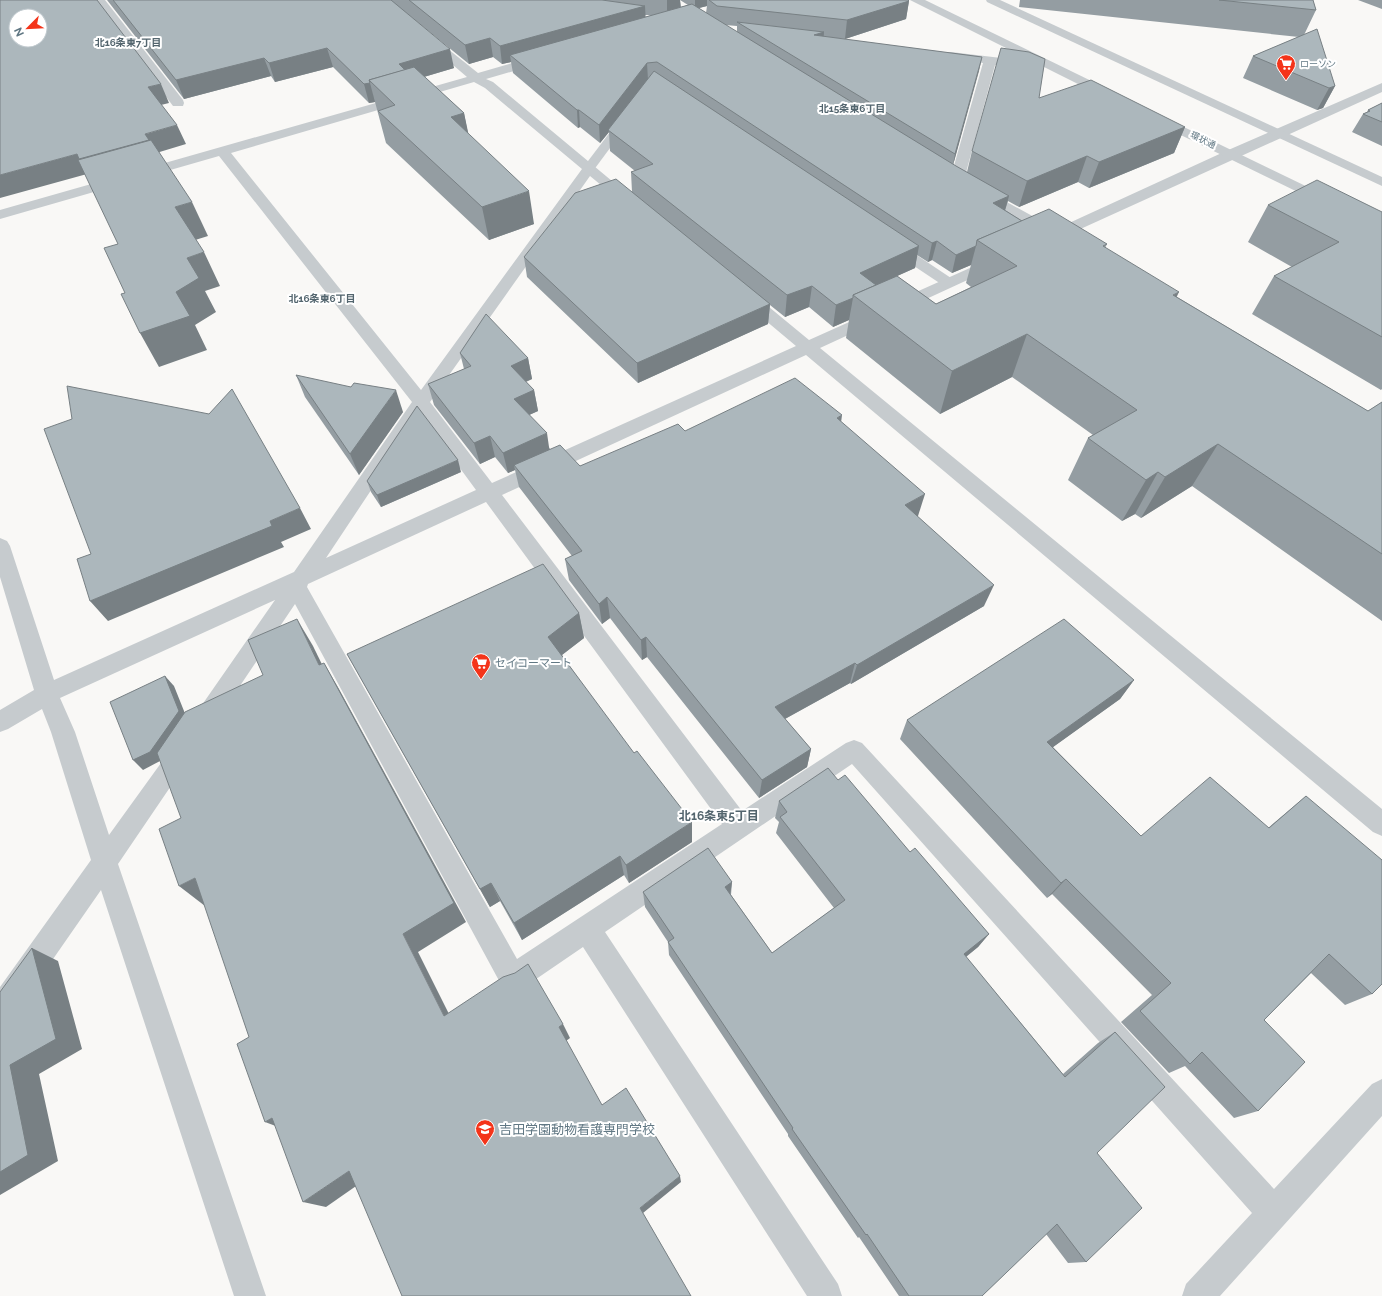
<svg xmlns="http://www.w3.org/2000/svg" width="1382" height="1296" font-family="Raleway,'Noto Sans JP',sans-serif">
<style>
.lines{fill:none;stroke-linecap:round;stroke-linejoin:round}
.service{fill:#c6cbce;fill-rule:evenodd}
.minor{fill:#c6cbce;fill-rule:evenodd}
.tertiary{fill:#c6cbce;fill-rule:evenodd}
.wall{fill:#949da2;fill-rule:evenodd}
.shaded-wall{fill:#788084}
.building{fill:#acb7bc;stroke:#788084;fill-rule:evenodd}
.labels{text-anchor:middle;stroke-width:4;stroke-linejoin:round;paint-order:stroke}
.far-poi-label{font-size:9px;fill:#617884;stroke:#fff;text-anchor:start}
.far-street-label{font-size:9px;fill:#617884;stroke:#fff}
.far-neighbourhood-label{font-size:10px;font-weight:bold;fill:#53656e;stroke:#fff}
.poi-label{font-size:11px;fill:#617884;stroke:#fff;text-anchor:start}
.neighbourhood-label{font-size:12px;font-weight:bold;fill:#53656e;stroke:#fff}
.near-poi-label{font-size:13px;fill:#617884;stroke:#fff;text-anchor:start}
</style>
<rect width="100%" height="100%" fill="#f9f8f6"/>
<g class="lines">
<!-- service -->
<g class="service">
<polygon points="624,118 630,121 593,171 585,171 583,168 585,165 620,119"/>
<polygon points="895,243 900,244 954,280 956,283 954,286 944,286 890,250 888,247 890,244"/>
</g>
<!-- minor -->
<g class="minor">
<polygon points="94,0 105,0 183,100 184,103 183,106 173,106"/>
<path d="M429 36 433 37 478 73 537 56H545L547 59 545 62 486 79 493 82 636 201 634 204H624L590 176 430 402 492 483 796 346 740 299 738 296 740 293 746 291 752 293 809 340 990 259H1000L1003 262 1000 265 820 348 1382 809V836L1373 832 806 355 502 495 742 811 846 743 854 740 862 743 1274 1189 1372 1084 1382 1079V1116L1220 1296H1182L1186 1284 1252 1213 852 764 605 932 838 1284 842 1296H807L583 947 523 988 513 992 503 988 295 604 213 726 205 729 197 726 193 719 197 712 275 600 60 698 75 732 109 835 174 745 182 741 190 745 194 752 118 864 266 1296H234L101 890 10 1021 0 1025V987L91 860 51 732 42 709 8 729 0 732V710L34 690 0 577V538L7 541 10 546 54 680 294 572 412 402 219 156 0 219V210L467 77 425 41 423 39ZM474 82 485 88 582 169 421 390 231 153ZM421 415 476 490 326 558ZM486 502 722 824 517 959 307 587 308 584Z"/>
<polygon points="951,52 1027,61 1033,65 1027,69 995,65 964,180 962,183 952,183 950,180 983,63 947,59 945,56 947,53"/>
<polygon points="1382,83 1382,92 1054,241 1044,241 1041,238 1044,235 975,196 973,193 975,190 985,190 1056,229 1226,151"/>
</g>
<!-- tertiary -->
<g class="tertiary">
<polygon points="910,0 925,0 1114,92 1116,95 1114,98 1106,98"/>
<polygon points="986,0 1000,0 1382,177 1382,186 987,2"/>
<polygon points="1157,114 1382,223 1382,233 1152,121 1150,118 1152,115"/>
</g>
</g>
<!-- wall -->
<g class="wall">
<path d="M107 0H908L909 1 906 19 845 39 824 37 982 57 953 165 967 172 972 151 1039 98 1185 127 1174 153 1089 188 1078 182 1019 207 1008 201 1005 210 1022 221 1107 244 1105 248 1177 297 1368 411 1382 402V621L1192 486 1141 518 1135 514 1122 521 1068 480 1088 438 1093 435 1012 377 940 414 846 338 849 320 833 327 809 307 785 317 770 305 768 324 638 383 527 277 524 257 632 192 631 172 635 171 610 151 609 132 600 143 580 127 578 128 513 73 511 62 502 64 493 57 469 64 405 12 454 68 424 77 464 113 468 134 534 224 489 240 386 143 375 102 369 103 333 67 275 82 271 76 184 99ZM680 0 688 5 681 7ZM707 6 706 13 699 8ZM645 15H651L645 17ZM725 25 737 26V32ZM917 255 928 262 932 260 952 273 971 265 966 283 971 287 936 304 897 276 915 268Z"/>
<polygon points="1020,0 1313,0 1316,10 1304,35 1335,86 1323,108 1317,110 1243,78 1253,56 1299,37 1019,7"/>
<polygon points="1358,0 1382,0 1382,9"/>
<polygon points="1382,103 1382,146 1352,132 1363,114 1367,112 1368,110"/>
<polygon points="1268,205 1382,212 1382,389 1381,390 1252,314 1274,276 1292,267 1248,242"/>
<polygon points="460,353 528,358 532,379 526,382 534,390 538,411 529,415 550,449 580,466 685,431 841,422 918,516 917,516 984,606 851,684 850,683 785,719 811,749 807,767 759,798 647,657 642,660 610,618 602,624 569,580 565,559 572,556 519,487 515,470 508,473 495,457 480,464 434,405 428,384 464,369"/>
<polygon points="296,375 403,412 359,475 305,397"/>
<polygon points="461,472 381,507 371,492 367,481"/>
<polygon points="579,613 584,638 562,655 692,842 629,883 624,875 522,940 500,901 490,907 347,654"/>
<polygon points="1134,680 1120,699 1053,747 1141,836 1268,828 1306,796 1372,994 1345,1005 1311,973 1264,1020 1258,1111 1234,1118 1185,1066 1169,1073 1121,1022 1152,995 1052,894 1047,898 900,739 907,720"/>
<polygon points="838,780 910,852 989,934 978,947 966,957 1063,1074 1098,1043 1115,1032 1097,1153 1086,1262 1068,1263 1046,1234 982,1296 899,1296 859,1237 858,1238 788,1136 788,1134 669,955 668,942 645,907 643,892 732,882 731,895 772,953 834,908 776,833 779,822 775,818 779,801"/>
</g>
<!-- shaded-wall -->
<g class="shaded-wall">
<polygon points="667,0 680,0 681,13 667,17"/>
<polygon points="695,0 707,0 707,6 695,9"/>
<polygon points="909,1 906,19 845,39 847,20"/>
<polygon points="645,6 646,24 510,55 511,62 502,64 500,46"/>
<polygon points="824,32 823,46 814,35"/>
<polygon points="490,38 493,57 469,64 465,45"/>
<polygon points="327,48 333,67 275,82 269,63"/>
<polygon points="450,49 454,68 410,81 399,64"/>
<polygon points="982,57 979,71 952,169 955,154"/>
<polygon points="264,58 271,76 184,99 176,80"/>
<polygon points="647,63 648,80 608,130 609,132 600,143 599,125"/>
<polygon points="370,83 375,102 369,103 364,84"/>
<polygon points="161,84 169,103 157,106 148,87"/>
<polygon points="1335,86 1323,108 1317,110 1329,88"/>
<polygon points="577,110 579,110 580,127 578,128"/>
<polygon points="464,113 471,146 451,117"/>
<polygon points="177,125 186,144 87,174 0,198 0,175 77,154"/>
<polygon points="1185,127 1174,153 1089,188 1099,162"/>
<polygon points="1087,156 1078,182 1019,207 1027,181"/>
<polygon points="529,191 534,224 489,240 482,207"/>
<polygon points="1009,196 1004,214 993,203"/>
<polygon points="192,202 208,236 192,241 175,207"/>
<polygon points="937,241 932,260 928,262 932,243"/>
<polygon points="919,246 915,268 857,294 860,273"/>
<polygon points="976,246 971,265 952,273 956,255"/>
<polygon points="204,252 220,286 205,291 216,312 195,325 207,350 159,367 140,333 176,292 187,258"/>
<polygon points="812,286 809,307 785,317 787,295"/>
<polygon points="1179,292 1158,335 1173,295"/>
<polygon points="853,298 849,320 833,327 836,305"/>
<polygon points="770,304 768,324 638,383 637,363"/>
<polygon points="1027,334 1012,377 940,414 952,371"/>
<polygon points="528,358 532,379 515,386 511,366"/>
<polygon points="396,390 403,412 359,475 350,454"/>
<polygon points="534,390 538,411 518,420 514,399"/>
<polygon points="842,415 839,438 837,418"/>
<polygon points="547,433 550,454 514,465 515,470 508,473 503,453"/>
<polygon points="490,436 495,457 480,464 474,443"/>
<polygon points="1218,444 1192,486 1141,518 1165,477"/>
<polygon points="458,460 461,472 381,507 377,495"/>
<polygon points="1158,472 1135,514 1122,521 1146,480"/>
<polygon points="925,494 918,516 899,526 905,505"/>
<polygon points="300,508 311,529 281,542 284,547 108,621 90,601 270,521"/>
<polygon points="994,585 984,606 851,684 857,665"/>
<polygon points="607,597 610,618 602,624 599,604"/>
<polygon points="579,613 584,638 554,661 548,637"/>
<polygon points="297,619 313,646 335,691 319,665"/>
<polygon points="646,637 647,657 642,660 641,640"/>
<polygon points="324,663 339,689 466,922 418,952 457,1030 444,1016 403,934"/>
<polygon points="855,663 850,683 772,726 775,707"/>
<polygon points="165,676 174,686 188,721 160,761 143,770 133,760"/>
<polygon points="1134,680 1120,699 1035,760 1047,742"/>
<polygon points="811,749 807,767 759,798 762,780"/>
<polygon points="692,822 692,842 629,883 626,865"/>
<polygon points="620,856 624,875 522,940 514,923"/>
<polygon points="195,878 205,906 179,886"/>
<polygon points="1066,879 1052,894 1047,898 1061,883"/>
<polygon points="732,882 730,896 725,887"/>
<polygon points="491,883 500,901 490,907 480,889"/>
<polygon points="989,934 978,947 953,967 964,954"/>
<polygon points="32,948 58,961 82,1049 39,1074 58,1161 0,1195 0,1172 10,1065"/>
<polygon points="563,1024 570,1038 566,1041 559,1027"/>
<polygon points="272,1118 289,1131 265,1122"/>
<polygon points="349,1171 369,1177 326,1207 303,1202"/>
<polygon points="680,1176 681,1182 643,1213 691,1296 640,1208"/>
</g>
<!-- building -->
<g class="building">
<path d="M0 0H97L161 84 148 87 177 125 145 134 149 140 79 159 77 154 0 175ZM16 16H40V40H16Z"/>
<polygon points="113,0 391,0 450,49 399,64 405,70 369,80 370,83 364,84 327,48 269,63 264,58 176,80"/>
<polygon points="409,0 602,0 645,6 500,46 490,38 465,45"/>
<polygon points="709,0 908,0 909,1 847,20 717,6"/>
<polygon points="1219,0 1313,0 1316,10"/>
<polygon points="692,4 956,166 1009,196 993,203 1022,221 977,240 976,246 956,255 937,241 932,243 657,62 647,63 599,125 579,110 577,110 510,55"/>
<polygon points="737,22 824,32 814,35 982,57 955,154"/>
<polygon points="1317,29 1335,86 1329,88 1253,56"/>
<polygon points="1001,48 1029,52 1045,59 1039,98 1091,80 1185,127 1099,162 1087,156 1027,181 972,151"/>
<polygon points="414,67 464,113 451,117 529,191 482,207 378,111 395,105 369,80"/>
<polygon points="654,71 919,246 860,273 876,285 853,295 853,298 836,305 812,286 787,295 631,172 653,164 608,130"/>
<polygon points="1382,103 1382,122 1363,114 1370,111 1368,110"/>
<polygon points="151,140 192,202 175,207 204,252 187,258 199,278 176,292 190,316 140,333 121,294 125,293 104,248 118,244 78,160"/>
<polygon points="616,179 770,304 637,363 524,257 575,193"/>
<polygon points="1317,180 1382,212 1382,337 1274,276 1339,242 1268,205"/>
<polygon points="1049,209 1107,244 1103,246 1179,292 1173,295 1368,411 1382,402 1382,554 1218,444 1165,477 1158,472 1146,480 1088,438 1137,410 1027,334 952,371 853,295 897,276 936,304 1017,266 977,240"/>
<polygon points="486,314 528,358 511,366 534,390 514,399 547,433 503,453 490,436 474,443 428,384 471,366 460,353"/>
<polygon points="296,375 351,387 354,383 396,390 350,454"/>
<polygon points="795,378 842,415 837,418 925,494 905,505 994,585 857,665 855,663 775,707 811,749 762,780 646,637 641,640 607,597 599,604 565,559 582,551 514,465 560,445 580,466 678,424 685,431"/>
<polygon points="67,386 209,414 232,389 300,508 270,521 272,526 90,601 77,559 91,554 44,429 72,419"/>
<polygon points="417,406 458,460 377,495 367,481"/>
<polygon points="543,564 579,613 548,637 634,753 637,751 692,822 626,865 620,856 514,923 491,883 480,889 347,654"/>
<polygon points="297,619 319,665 324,663 454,903 403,934 444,1016 503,977 515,973 528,964 563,1024 559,1027 602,1105 626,1088 680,1176 640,1208 691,1296 402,1296 349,1171 303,1202 272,1118 265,1122 237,1044 249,1037 195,878 179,886 159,829 181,818 157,753 185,712 263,675 248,640"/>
<polygon points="1064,619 1134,680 1047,742 1141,836 1210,777 1269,828 1306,796 1382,860 1382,984 1372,994 1329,954 1264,1020 1305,1062 1258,1111 1202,1052 1190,1064 1140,1011 1171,983 1066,879 1061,883 907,720"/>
<polygon points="165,676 179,711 150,752 133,760 110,702"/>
<polygon points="828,768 838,780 845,775 910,852 915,848 989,934 964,954 1065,1077 1115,1032 1165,1087 1097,1153 1142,1208 1086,1262 1057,1224 982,1296 909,1296 867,1234 866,1235 792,1129 793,1128 668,942 674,938 643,892 708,848 732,882 725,887 772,953 845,900 780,817 787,812 779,801"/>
<polygon points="32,948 56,1039 10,1065 28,1155 0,1172 0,992"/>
</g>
<!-- icons -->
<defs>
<symbol id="supermarket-pin" viewBox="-11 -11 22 30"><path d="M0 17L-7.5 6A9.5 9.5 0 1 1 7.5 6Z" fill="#f4341a" stroke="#fff"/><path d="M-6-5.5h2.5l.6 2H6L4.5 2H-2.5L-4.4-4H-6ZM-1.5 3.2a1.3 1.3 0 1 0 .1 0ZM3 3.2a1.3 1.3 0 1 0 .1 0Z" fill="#fff"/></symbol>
<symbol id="university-pin" viewBox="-11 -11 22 30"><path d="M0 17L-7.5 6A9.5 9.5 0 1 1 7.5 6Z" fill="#f4341a" stroke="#fff"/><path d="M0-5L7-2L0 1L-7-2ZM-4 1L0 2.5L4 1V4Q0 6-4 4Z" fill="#fff"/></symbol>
</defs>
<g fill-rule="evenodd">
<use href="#supermarket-pin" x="1275" y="53" width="22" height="30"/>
<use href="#supermarket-pin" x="470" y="652" width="22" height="30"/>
<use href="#university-pin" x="474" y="1118" width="22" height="30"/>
</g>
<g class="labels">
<!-- far-poi labels -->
<g class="far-poi-label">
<text x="1300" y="67">ローソン</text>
</g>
<!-- far-street labels -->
<g class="far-street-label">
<text transform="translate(1203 140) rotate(26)" y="3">環状通</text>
</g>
<!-- far-neighbourhood labels -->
<g class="far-neighbourhood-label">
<text x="128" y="46">北16条東7丁目</text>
<text x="852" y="112">北15条東6丁目</text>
<text x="322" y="302">北16条東6丁目</text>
</g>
<!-- poi labels -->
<g class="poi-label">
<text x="495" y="667">セイコーマート</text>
</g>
<!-- neighbourhood labels -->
<g class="neighbourhood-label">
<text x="719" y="820">北16条東5丁目</text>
</g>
<!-- near-poi labels -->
<g class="near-poi-label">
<text x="499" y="1134">吉田学園動物看護専門学校</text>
</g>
</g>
<!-- north arrow -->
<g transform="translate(28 28) rotate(246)"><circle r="19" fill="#ffffff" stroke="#c0c9ce"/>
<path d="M0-3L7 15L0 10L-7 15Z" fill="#f4341a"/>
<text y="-6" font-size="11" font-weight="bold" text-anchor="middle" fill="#617884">N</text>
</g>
</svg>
